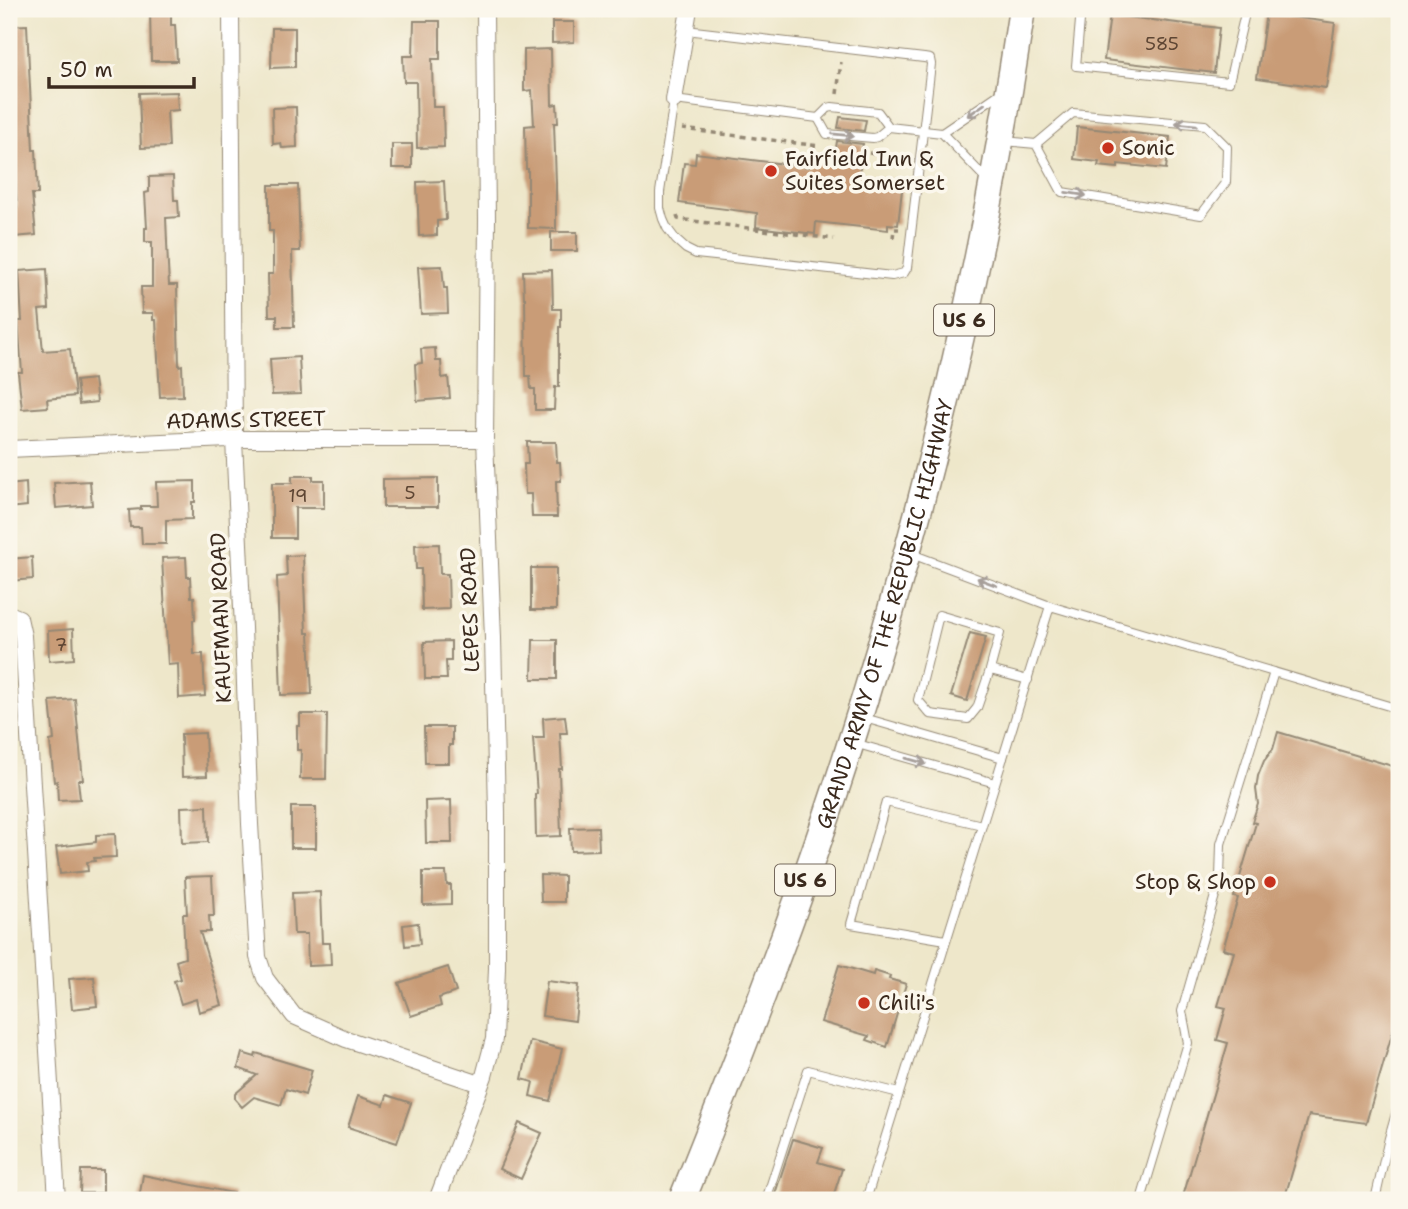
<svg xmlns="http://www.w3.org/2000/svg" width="1408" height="1209" font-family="'Shantell Sans',sans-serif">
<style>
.building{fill:#c99c77}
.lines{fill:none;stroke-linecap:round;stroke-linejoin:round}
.service-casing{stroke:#948874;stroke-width:10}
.minor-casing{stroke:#948874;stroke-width:18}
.tertiary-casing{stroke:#948874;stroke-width:24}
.primary-casing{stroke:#948874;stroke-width:29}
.path{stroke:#948874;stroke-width:3.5;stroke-dasharray:5 5;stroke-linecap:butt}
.service{stroke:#fff;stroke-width:8}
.minor{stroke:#fff;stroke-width:16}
.tertiary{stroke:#fff;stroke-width:21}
.primary{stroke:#fff;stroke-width:26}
.oneway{stroke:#a79f9a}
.poi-dot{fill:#c8321e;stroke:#fbf7ec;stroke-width:2.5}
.labels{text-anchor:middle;stroke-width:7;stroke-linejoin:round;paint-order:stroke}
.number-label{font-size:18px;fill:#5e4634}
.shield{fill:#fbf7ec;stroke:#75685c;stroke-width:2}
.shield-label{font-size:19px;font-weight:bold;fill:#3b2a1e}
.poi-label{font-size:21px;fill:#3b2a1e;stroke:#fbf7ec;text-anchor:start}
.street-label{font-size:21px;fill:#3b2a1e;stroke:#fbf7ec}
</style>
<rect width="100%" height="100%" fill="#fbf7ec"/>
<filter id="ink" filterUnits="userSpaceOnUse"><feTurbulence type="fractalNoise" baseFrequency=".0143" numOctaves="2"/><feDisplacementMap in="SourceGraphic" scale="14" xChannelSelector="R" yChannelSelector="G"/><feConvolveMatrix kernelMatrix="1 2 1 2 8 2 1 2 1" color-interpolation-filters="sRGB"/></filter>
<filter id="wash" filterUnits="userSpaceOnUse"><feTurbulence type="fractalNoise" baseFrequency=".00686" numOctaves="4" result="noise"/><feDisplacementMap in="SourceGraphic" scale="28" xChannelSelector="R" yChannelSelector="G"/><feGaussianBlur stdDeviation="1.57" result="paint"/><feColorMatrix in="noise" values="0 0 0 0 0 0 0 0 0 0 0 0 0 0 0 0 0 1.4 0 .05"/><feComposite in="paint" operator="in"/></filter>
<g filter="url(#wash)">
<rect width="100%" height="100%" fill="#eee7ca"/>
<g id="blocks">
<!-- building -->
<g class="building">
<polygon points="150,9 171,9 171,25 175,25 177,61 151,61"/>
<polygon points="1266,13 1335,23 1326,88 1257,78"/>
<polygon points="1110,15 1219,28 1214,73 1104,60"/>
<polygon points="414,21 440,21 440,59 432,59 433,107 443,107 444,147 417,148 416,82 404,82 403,56 413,56"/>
<polygon points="552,22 574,22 574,42 552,43"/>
<polygon points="27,25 33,150 36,150 38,194 32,194 36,235 14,237 11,207 17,207 9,98 9,26"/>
<polygon points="272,28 295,28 295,67 271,68"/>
<polygon points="551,49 552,105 557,104 558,123 554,123 556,183 556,229 528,228 528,169 526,169 525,126 534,125 532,90 524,91 524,50"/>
<polygon points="177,92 178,110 167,111 169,147 141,148 139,93"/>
<polygon points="296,107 297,147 282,148 281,143 273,144 272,108"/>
<polygon points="840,117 866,120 864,131 838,128"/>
<polygon points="1077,127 1170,137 1166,169 1118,164 1118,168 1098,166 1099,162 1074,159"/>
<polygon points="837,141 863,144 859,175 903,181 898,225 888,224 888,230 816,222 815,234 756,227 757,213 679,203 684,163 695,164 696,153 809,167 811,152 835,155"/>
<rect x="392" y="144" width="20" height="24"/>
<polygon points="173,176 174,200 178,200 179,217 166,218 168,266 169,285 177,285 179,366 182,365 183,396 160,397 156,320 153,320 153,313 142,313 141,287 152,287 152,242 145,242 145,228 147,228 145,193 149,192 149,177"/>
<polygon points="444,181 446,220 437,221 437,235 419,236 417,182"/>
<polygon points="269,185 298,185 300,251 292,251 294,327 277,327 277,316 269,316 268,274 273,274 273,231 269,231"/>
<rect x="551" y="232" width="26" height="19"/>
<polygon points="442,266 444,288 447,288 448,313 421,314 418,267"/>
<polygon points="47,269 49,309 39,310 43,351 70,349 75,396 47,399 48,407 22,409 18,372 22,372 18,321 22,321 19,271"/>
<polygon points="552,270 553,309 561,309 561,327 559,327 559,387 555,387 554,410 535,410 535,389 531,389 530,376 526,376 525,298 524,298 523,271"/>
<polygon points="435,348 436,361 441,361 442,378 448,377 450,398 417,401 415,364 422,363 421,349"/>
<polygon points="299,357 301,394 272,395 270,359"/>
<polygon points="94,379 97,402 79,404 76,381"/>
<polygon points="527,442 556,442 557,462 560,462 561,481 556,481 557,517 532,517 531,494 525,494 524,464 528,464"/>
<polygon points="292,476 313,476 313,480 324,480 324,508 295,508 295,538 272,538 272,483 292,483"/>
<polygon points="438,478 438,507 383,507 383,479"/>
<polygon points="90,481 92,505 56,508 54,483"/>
<polygon points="195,481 195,502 192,502 192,519 166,520 166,544 142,544 141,527 130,527 129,510 141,509 141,506 157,506 156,482"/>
<polygon points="26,483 27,506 9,508 9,485"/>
<polygon points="439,544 440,574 448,574 449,609 422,610 421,569 416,569 415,545"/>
<polygon points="303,555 306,633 309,633 312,694 281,695 277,577 287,576 286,556"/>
<polygon points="32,557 33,579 9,581 9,559"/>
<polygon points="186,557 187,577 190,577 191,597 194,597 195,620 193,620 194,654 203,654 205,696 179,698 178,664 168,665 162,558"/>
<rect x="531" y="568" width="25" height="42"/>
<polygon points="73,629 74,659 49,661 48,631"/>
<polygon points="970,633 986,637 967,701 951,696"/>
<polygon points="533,640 557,640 557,679 532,679"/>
<polygon points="451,641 451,661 446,661 447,679 425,679 424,642"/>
<polygon points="75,699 83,780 78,780 80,799 58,800 57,781 54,782 50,741 54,740 50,701"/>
<polygon points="300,714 327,714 326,779 300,779 301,750 297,750 297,726 300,726"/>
<polygon points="565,716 567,733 560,733 562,769 559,769 561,836 536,837 535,794 537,794 533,738 544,738 543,718"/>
<polygon points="424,727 452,727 452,745 449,745 449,763 425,763"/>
<polygon points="1278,732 1399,768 1399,1010 1366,1123 1309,1115 1284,1200 1182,1200 1228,1043 1217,1040 1226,1008 1218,1006 1234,952 1223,949 1238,898 1234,897 1256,823 1252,822 1258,804 1256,789 1258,776 1264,761 1273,749"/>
<polygon points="205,733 207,776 182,777 181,734"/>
<polygon points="451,800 452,843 426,843 425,801"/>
<polygon points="207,806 208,842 182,843 181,807"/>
<rect x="291" y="807" width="25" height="41"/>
<polygon points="598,827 599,850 571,851 570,828"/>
<polygon points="115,834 116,857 94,858 95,861 87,862 88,871 60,874 56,847 96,842 96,835"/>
<polygon points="423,872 446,872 447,885 451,885 451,904 423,905"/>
<polygon points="540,875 564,876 564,902 541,902"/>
<polygon points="212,876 214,916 209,916 210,932 200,932 222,1005 199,1012 196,999 181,1004 174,981 181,979 176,961 185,958 183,914 187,914 185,877"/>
<polygon points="320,892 322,943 330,943 331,965 308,966 307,934 294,934 292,893"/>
<polygon points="418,923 420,944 405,946 403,925"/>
<polygon points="839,965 873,975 874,971 890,976 889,979 906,984 887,1047 867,1040 869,1036 821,1022"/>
<polygon points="448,967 456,992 439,998 441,1006 411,1016 399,983"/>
<polygon points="94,977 97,1006 72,1009 69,979"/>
<polygon points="547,981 579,985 575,1021 542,1016"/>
<polygon points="530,1041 562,1049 550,1101 530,1096 533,1082 522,1079"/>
<polygon points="242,1053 255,1057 256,1053 312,1070 305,1095 286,1089 281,1105 254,1097 242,1107 235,1099 235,1094 257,1075 238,1068"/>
<polygon points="387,1095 411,1103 397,1143 348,1127 358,1096 384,1105"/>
<polygon points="519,1123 542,1133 521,1179 499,1169"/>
<polygon points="793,1139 823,1148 818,1162 842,1169 832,1200 773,1200"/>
<polygon points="81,1170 103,1170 103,1193 80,1193"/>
<polygon points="143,1175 233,1193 233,1200 147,1200 139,1199"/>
</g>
</g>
</g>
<g filter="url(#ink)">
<use href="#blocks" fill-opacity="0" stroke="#948874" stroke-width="2"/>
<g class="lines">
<defs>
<g id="service">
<polyline points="1081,9 1076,66 1229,82 1246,9"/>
<polyline points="1229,9 1236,9"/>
<polyline points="1319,9 1330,10"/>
<polyline points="686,30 924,58 930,59 931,64 907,268 904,273 892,276 715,256 696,254 686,249 676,240 667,228 663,219 660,208 660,192 674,100 818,118"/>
<polyline points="889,127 878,112 832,107 828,108 818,118 827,134 873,138 877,137 889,127 942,133 988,181"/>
<polyline points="942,133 1002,92"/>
<polyline points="1004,141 1036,144 1073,113 1205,125 1227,147 1226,182 1201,215 1062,192 1036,144"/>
<polyline points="909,553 1050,606"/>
<polyline points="990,670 977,708 968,719 930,714 918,700 939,615 1000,633 990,670 1028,680"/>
<polyline points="861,717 1003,758"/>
<polyline points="854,743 995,783"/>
<polyline points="946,940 851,924 886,802 982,825"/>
<polyline points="766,1200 808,1070 899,1093"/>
<polyline points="866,1200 1050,606 1399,709"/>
<polyline points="1141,1200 1188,1043 1182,1011 1220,878 1221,844 1274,672"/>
<polyline points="1375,1200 1389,1138 1399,1103"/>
</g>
<g id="minor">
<polyline points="231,9 234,440 243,628 250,824 258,957 265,978 294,1016 346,1039 480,1084"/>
<polyline points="674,100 689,9"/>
<polyline points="9,449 228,439 485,439"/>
<polyline points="9,614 19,618 23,636 57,1200"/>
<polyline points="437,1200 484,1076 494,1039 497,968 497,812 493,638 485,439 487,220 485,9"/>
</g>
<polyline id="tertiary" points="9,1199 12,1200"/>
<g id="primary">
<path id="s1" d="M682 1200C740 1056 797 910 845 761 924 516 984 264 1022 9"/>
</g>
</defs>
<!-- service casing -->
<use href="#service" class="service-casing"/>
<!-- minor casing -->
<use href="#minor" class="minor-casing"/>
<!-- tertiary casing -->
<use href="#tertiary" class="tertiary-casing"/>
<!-- primary casing -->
<use href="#primary" class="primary-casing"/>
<!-- path -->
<g class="path">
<polyline points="837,94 841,62"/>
<polyline points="682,129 820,146"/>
<polyline points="869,153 907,158"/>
<polyline points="677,216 678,219 834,239"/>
<polyline points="893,238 894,229 899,229"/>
</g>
<!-- service -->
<use href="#service" class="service"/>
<!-- minor -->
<use href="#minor" class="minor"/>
<!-- tertiary -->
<use href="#tertiary" class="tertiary"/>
<!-- primary -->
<use href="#primary" class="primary"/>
</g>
<!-- one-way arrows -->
<defs><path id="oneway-shaft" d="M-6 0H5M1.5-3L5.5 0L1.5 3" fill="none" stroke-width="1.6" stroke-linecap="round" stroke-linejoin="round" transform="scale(1.75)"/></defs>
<g class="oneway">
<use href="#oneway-shaft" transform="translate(976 110) rotate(145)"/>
<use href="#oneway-shaft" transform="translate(1186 124) rotate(-174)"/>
<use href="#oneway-shaft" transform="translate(843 135) rotate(6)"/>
<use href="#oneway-shaft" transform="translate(1076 194) rotate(9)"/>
<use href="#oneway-shaft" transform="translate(987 582) rotate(-159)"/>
<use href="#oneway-shaft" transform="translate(916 761) rotate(16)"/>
</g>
</g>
<!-- markers -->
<g class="poi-dot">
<circle cx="1108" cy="148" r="7"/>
<circle cx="771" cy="171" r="7"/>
<circle cx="1270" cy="882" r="7"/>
<circle cx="864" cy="1003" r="7"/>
</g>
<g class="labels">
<!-- number labels -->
<g class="number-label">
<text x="1162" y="50">585</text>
<text x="410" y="499">5</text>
<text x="298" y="502">19</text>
<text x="61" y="651">7</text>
</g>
<!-- shield labels -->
<g class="shield">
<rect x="934" y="304.5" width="60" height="31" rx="5"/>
<rect x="775" y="864.5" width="60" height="31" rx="5"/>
</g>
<g class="shield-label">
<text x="964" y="327">US 6</text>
<text x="805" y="887">US 6</text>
</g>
<!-- poi labels -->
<g class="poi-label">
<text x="1122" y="155">Sonic</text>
<text x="785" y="166">Fairfield Inn &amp;<tspan x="785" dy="24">Suites Somerset</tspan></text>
<text x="1256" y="889" text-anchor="end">Stop &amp; Shop</text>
<text x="878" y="1010">Chili's</text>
</g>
<!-- street labels -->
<g class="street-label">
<text transform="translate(246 420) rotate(-1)" y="7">ADAMS STREET</text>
<text transform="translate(470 610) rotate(-92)" y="7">LEPES ROAD</text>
<text dy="7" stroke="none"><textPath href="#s1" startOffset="621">GRAND ARMY OF THE REPUBLIC HIGHWAY</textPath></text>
<text transform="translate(221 618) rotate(-92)" y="7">KAUFMAN ROAD</text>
</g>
</g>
<!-- margin -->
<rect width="1408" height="1209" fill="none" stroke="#fbf7ec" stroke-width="35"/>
<!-- scale -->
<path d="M49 77v10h145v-10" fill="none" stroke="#3b2a1e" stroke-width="3.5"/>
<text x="60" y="77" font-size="21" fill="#3b2a1e" stroke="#fbf7ec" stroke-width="5" paint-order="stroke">50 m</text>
</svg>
